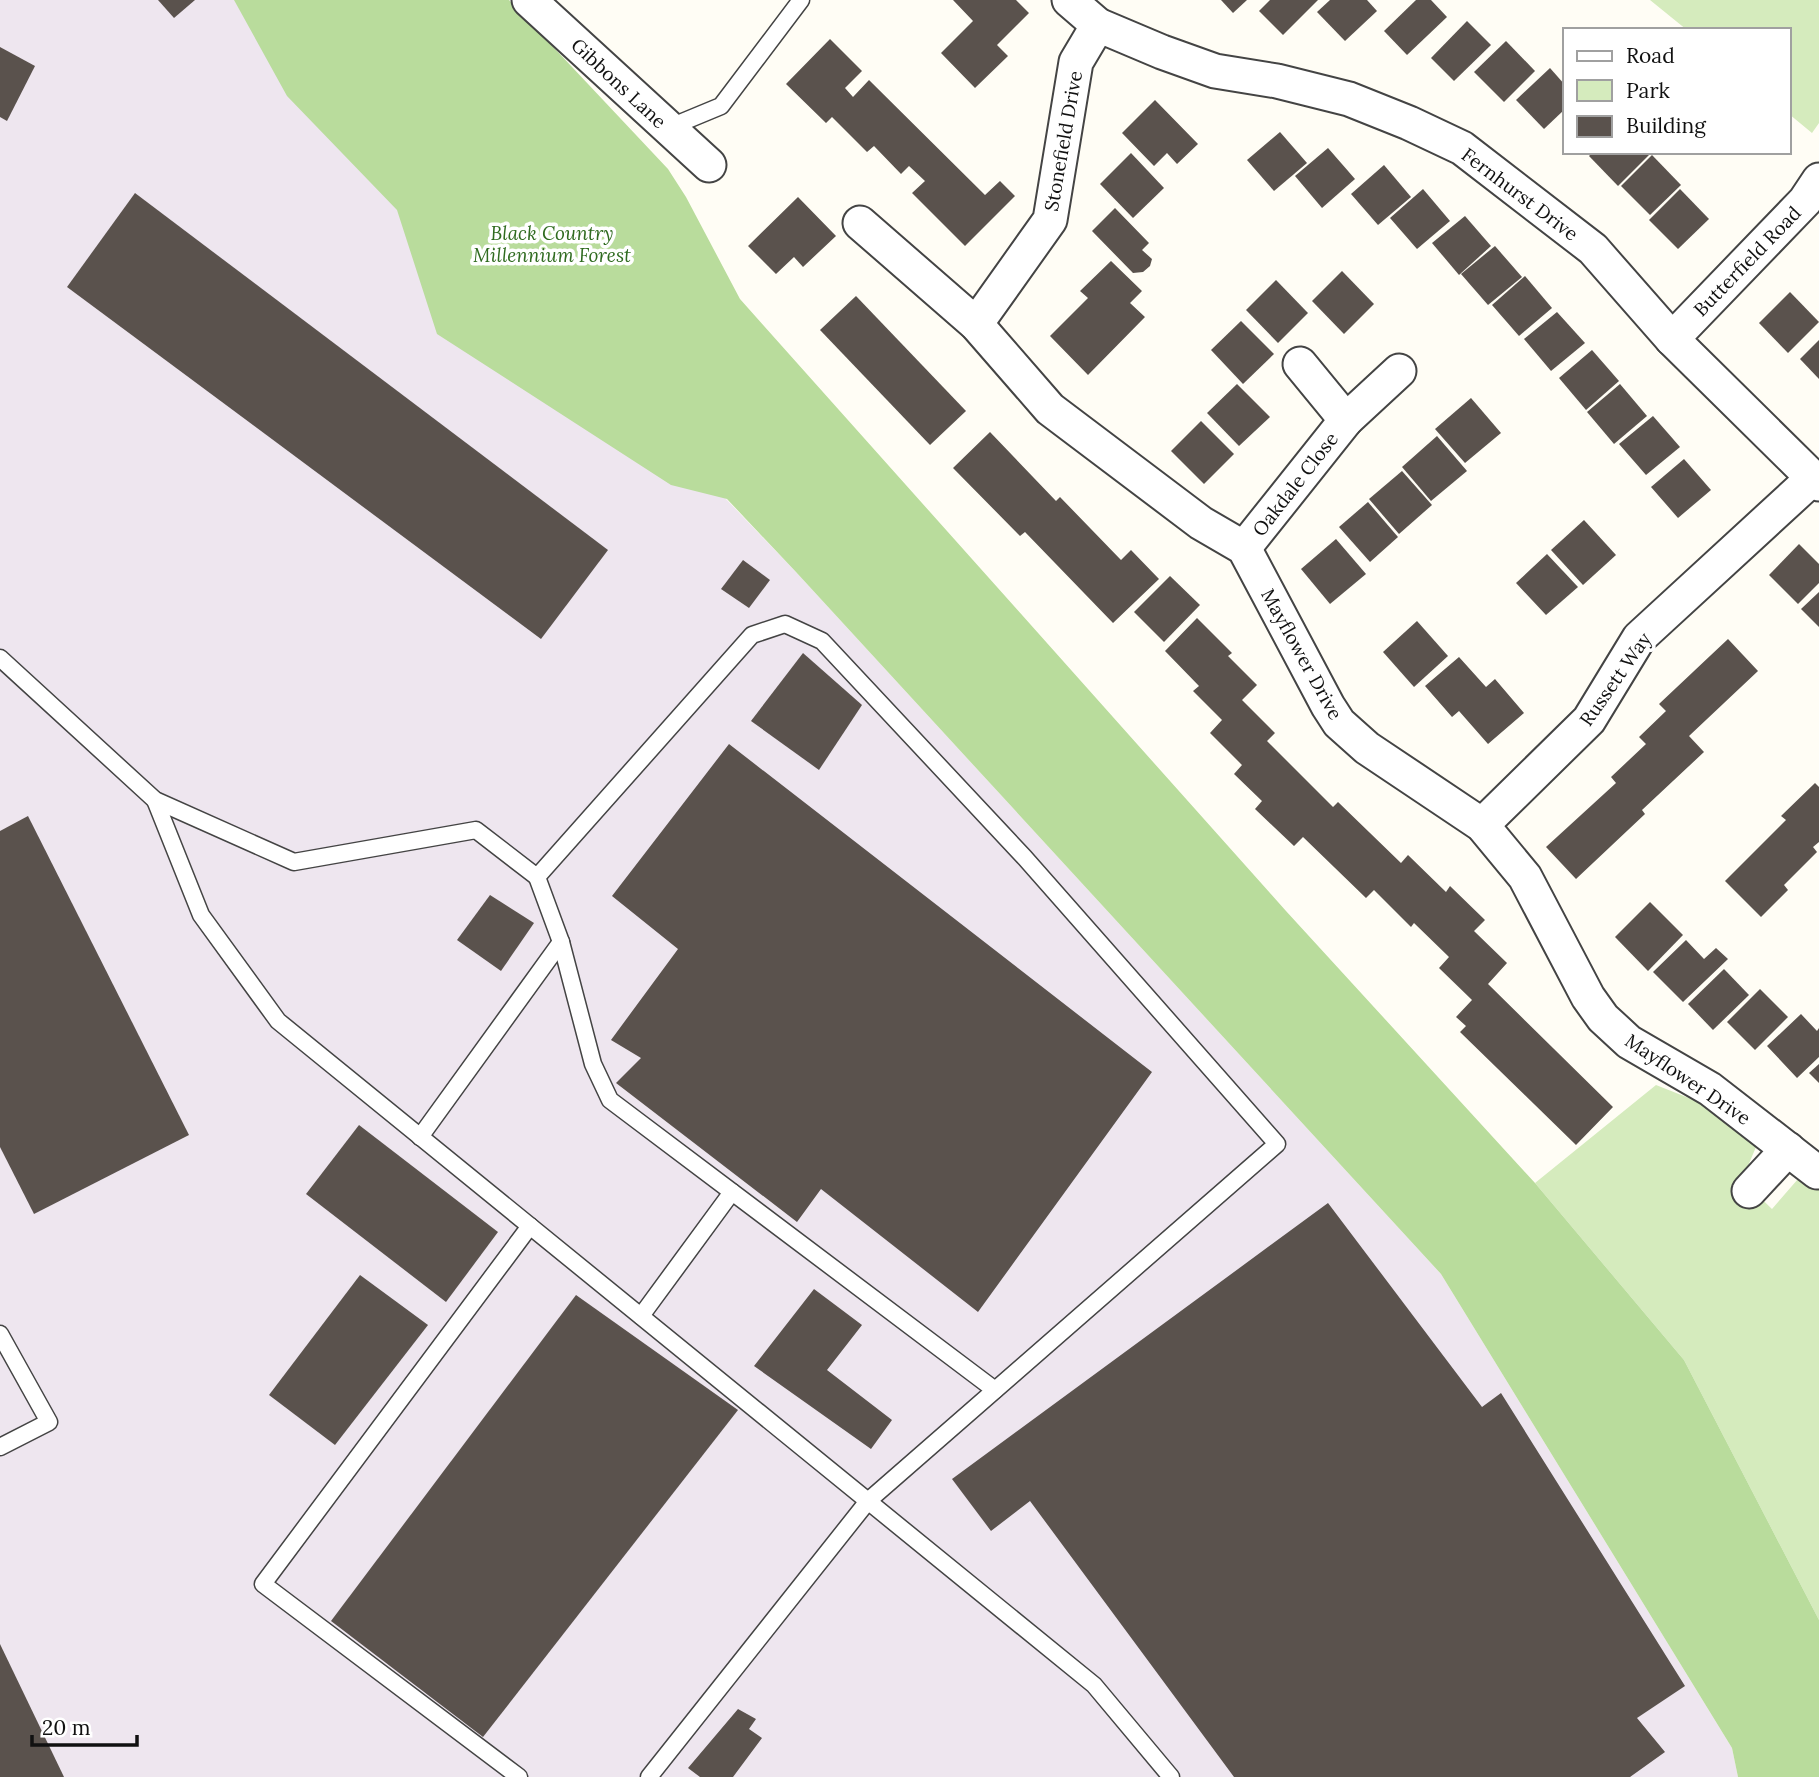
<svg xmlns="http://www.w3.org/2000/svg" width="1819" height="1777" font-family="Lora,serif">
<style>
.industrial{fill:#eee6ef}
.green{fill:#d5ebbd}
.forest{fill:#b9dc9c}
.building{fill:#5a524d}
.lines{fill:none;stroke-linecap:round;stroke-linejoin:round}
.service-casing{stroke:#444;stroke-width:19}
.minor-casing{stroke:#444;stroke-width:37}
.service{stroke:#fff;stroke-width:16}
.minor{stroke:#fff;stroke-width:33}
.labels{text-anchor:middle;stroke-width:7;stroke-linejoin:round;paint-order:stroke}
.street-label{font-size:19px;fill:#111;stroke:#fff}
.park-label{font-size:19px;font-style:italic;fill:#2f6b1f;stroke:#fff}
</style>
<rect width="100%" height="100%" fill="#fffdf5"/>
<!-- industrial -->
<polygon class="industrial" points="0,0 276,0 726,499 796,572 1441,1274 1732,1748 1738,1777 0,1777"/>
<!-- green -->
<g class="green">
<polygon points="1650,0 1819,0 1819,123 1812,133 1789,114 1789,30 1687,30"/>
<polygon points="1656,1085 1709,1106 1742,1126 1756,1147 1742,1180 1772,1209 1798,1179 1819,1186 1819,1620 1684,1360 1535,1183"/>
</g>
<!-- forest -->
<polygon class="forest" points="234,0 509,0 668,169 686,197 740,299 1286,911 1535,1183 1684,1360 1819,1620 1819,1777 1738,1777 1732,1748 1441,1274 796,572 727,499 671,485 437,334 397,210 287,96"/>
<!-- building -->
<g class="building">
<polygon points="158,0 195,0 174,18"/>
<polygon points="953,0 1016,0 1029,13 997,45 1008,56 975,88 941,53 973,21"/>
<polygon points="1221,0 1247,0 1233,13"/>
<polygon points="1270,0 1318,0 1283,35 1259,11"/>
<polygon points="1330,0 1367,0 1377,11 1345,41 1317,12"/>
<polygon points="1416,0 1431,0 1447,17 1407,55 1384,31"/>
<polygon points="1467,21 1491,45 1454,81 1431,58"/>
<polygon points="830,39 862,71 845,88 853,97 869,80 985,195 1000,181 1015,196 965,246 912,193 925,181 909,166 901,174 874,146 867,152 832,117 826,123 786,84"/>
<polygon points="1506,41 1535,71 1504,102 1474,72"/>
<polygon points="0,47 35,66 7,121 0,117"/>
<polygon points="1550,68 1565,85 1565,109 1544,129 1516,100"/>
<polygon points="1155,100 1198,144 1177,164 1167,153 1154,166 1122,133"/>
<polygon points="1280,132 1307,163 1274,191 1247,160"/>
<polygon points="1328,148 1355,179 1322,208 1295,176"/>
<polygon points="1593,152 1647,152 1649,155 1618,186 1589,156"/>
<polygon points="1131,153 1164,188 1133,218 1100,184"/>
<polygon points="1652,155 1681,185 1650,215 1621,186"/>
<polygon points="1384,165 1411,197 1378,225 1351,194"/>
<polygon points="1423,189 1450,221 1417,249 1390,218"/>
<polygon points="1680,189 1709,219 1678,249 1649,220"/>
<polygon points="135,193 608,550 541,639 67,287"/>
<polygon points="798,197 836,236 803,267 794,257 776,274 748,246"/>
<polygon points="1115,208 1149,243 1142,250 1152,259 1150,266 1143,272 1133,273 1092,231"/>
<polygon points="1465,216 1491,246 1459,275 1432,243"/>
<polygon points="1495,246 1522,277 1488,305 1461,274"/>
<polygon points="1111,261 1142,291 1130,303 1145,317 1088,375 1050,336 1088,298 1080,291"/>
<polygon points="1342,271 1374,304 1344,334 1312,301"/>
<polygon points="1525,276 1552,308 1519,336 1492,305"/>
<polygon points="1276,280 1308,313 1278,343 1246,310"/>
<polygon points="1790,292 1819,322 1788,353 1759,323"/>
<polygon points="856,296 966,411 930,445 820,330"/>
<polygon points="1557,312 1585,343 1551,371 1524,339"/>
<polygon points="1241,321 1274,354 1243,384 1211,350"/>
<polygon points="1819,340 1819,379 1800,359"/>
<polygon points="1592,350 1619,381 1586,410 1559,378"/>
<polygon points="1237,384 1270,417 1239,446 1207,413"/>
<polygon points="1620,384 1647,416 1614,444 1587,412"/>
<polygon points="1471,398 1501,433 1465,463 1435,429"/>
<polygon points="1653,416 1680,447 1646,475 1619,444"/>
<polygon points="1201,421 1234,454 1204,484 1171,451"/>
<polygon points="990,432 1056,501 1060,497 1121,560 1131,550 1159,579 1113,623 1025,532 1020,536 953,468"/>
<polygon points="1437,436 1467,471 1431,501 1402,467"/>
<polygon points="1684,459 1711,490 1678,518 1651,487"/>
<polygon points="1402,471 1432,505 1399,534 1369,499"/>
<polygon points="1368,502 1398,537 1370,562 1339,527"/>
<polygon points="1584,520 1616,555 1583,585 1551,550"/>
<polygon points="1336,539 1366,574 1330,604 1301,569"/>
<polygon points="1799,544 1819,564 1819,583 1798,604 1769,575"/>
<polygon points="1547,554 1578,587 1546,615 1516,583"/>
<polygon points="743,560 770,580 749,608 721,589"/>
<polygon points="1170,576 1200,605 1164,642 1134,612"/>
<polygon points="1819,592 1819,627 1801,609"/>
<polygon points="1197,618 1232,653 1228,656 1257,685 1242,700 1275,733 1267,741 1333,807 1338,802 1401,863 1408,855 1446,892 1450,886 1485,920 1474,931 1507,963 1488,984 1613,1107 1576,1145 1460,1032 1466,1026 1456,1017 1472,1000 1439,968 1449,957 1414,923 1411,927 1374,890 1366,898 1303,837 1294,846 1255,809 1262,801 1234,774 1242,765 1210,733 1222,720 1193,691 1199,686 1165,651"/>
<polygon points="1417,621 1448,656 1414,687 1383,652"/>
<polygon points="1728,639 1758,671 1689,736 1704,752 1642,810 1645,814 1576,879 1546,847 1616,783 1611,777 1646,744 1639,737 1666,711 1659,704"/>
<polygon points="803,653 862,705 819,770 751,721"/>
<polygon points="1459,657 1486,687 1495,679 1524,713 1488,744 1459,711 1452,717 1425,686"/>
<polygon points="729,744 1152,1072 978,1312 821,1189 797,1222 616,1083 641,1058 611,1040 678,949 612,896"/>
<polygon points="1815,783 1819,787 1819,842 1813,847 1817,852 1784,885 1788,890 1761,917 1725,881 1786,820 1781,816"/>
<polygon points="28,816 189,1135 34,1214 0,1147 0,831"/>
<polygon points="490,895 534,923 501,971 457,940"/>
<polygon points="1650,902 1683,935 1648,971 1615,937"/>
<polygon points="1686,940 1704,959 1716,948 1728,959 1683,1002 1653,972"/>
<polygon points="1724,969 1749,995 1713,1030 1688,1004"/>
<polygon points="1760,989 1788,1017 1755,1050 1727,1022"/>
<polygon points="1801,1014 1817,1031 1819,1028 1819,1057 1797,1078 1767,1046"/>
<polygon points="1819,1064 1819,1083 1809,1073"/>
<polygon points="359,1125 498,1232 446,1302 306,1194"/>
<polygon points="1328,1203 1482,1407 1501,1393 1685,1686 1637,1718 1665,1752 1630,1777 1234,1777 1030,1501 991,1531 952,1479"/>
<polygon points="360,1275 428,1325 335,1445 269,1395"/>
<polygon points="814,1289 862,1325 827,1370 892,1420 871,1449 754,1366"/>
<polygon points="576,1295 738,1410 483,1737 331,1621"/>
<polygon points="0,1644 64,1777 0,1777"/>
<polygon points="738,1709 756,1719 749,1729 762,1738 733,1777 700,1777 688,1768"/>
</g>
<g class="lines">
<defs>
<g id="service">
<polyline points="668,128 721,106 801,0"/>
<polyline points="0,658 155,800 294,862 476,830 537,877 752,635 785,624 822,641 1025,858 1277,1144 868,1501 649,1777"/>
<polyline points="155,800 201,915 278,1021 1094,1685 1171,1777"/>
<polyline points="537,877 561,942 593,1064 610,1100 995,1390"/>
<polyline points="420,1137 561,942"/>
<polyline points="641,1316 732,1192"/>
<polyline points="0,1334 49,1422 0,1447"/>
<polyline points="519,1777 263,1584 530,1226"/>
</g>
<g id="minor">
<polyline points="529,0 709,165"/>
<polyline points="1069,0 1098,25 1162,52 1215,71 1277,81 1349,99 1409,123 1462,148 1593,249 1672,339 1819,484"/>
<polyline points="860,223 976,324 1050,409 1201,523 1244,548 1328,706 1339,723 1367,748 1482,825 1525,877 1588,997 1603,1018 1629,1042 1710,1089 1817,1172"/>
<polyline points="976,324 1050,220 1076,62 1098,25"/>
<polyline points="1672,339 1805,201 1819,180"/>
<polyline points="1300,364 1346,420"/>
<polyline points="1244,548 1346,420 1399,371"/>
<polyline points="1482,825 1589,720 1639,638 1813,478"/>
<polyline points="1749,1191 1788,1149"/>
</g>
</defs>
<!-- service casing -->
<use href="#service" class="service-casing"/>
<!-- minor casing -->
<use href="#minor" class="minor-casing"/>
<!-- service -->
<use href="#service" class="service"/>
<!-- minor -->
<use href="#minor" class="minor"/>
</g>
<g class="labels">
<!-- street labels -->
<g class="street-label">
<text transform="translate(619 83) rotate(43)" y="7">Gibbons Lane</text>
<text transform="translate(1063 141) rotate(-80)" y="7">Stonefield Drive</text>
<text transform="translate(1520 194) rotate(37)" y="7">Fernhurst Drive</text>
<text transform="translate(1747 261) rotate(-46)" y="7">Butterfield Road</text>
<text transform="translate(1295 484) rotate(-52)" y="7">Oakdale Close</text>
<text transform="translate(1302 654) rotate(61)" y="7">Mayflower Drive</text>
<text transform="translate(1615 679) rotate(-55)" y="7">Russett Way</text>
<text transform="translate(1688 1079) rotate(34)" y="7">Mayflower Drive</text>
</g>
<!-- park labels -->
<g class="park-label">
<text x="552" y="240">Black Country<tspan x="552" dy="22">Millennium Forest</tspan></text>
</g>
</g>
<!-- legend -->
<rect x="1563" y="28" width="228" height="126" fill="#ffffff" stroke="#a0a0a0" stroke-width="2"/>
<rect x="1577" y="51" width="35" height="10" fill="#ffffff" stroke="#a0a0a0" stroke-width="2"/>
<text x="1626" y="63" font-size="21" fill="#111111">Road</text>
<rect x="1577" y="80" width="35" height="21" fill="#d5ebbd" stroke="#a0a0a0" stroke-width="2"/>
<text x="1626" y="98" font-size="21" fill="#111111">Park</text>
<rect x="1577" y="116" width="35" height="21" fill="#5a524d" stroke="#a0a0a0" stroke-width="2"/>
<text x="1626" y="133" font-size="21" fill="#111111">Building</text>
<!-- scale -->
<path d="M32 1735v10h105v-10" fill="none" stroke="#111111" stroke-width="3.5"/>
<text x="42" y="1735" font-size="21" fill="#111111" stroke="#ffffff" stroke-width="5" paint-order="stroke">20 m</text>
</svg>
